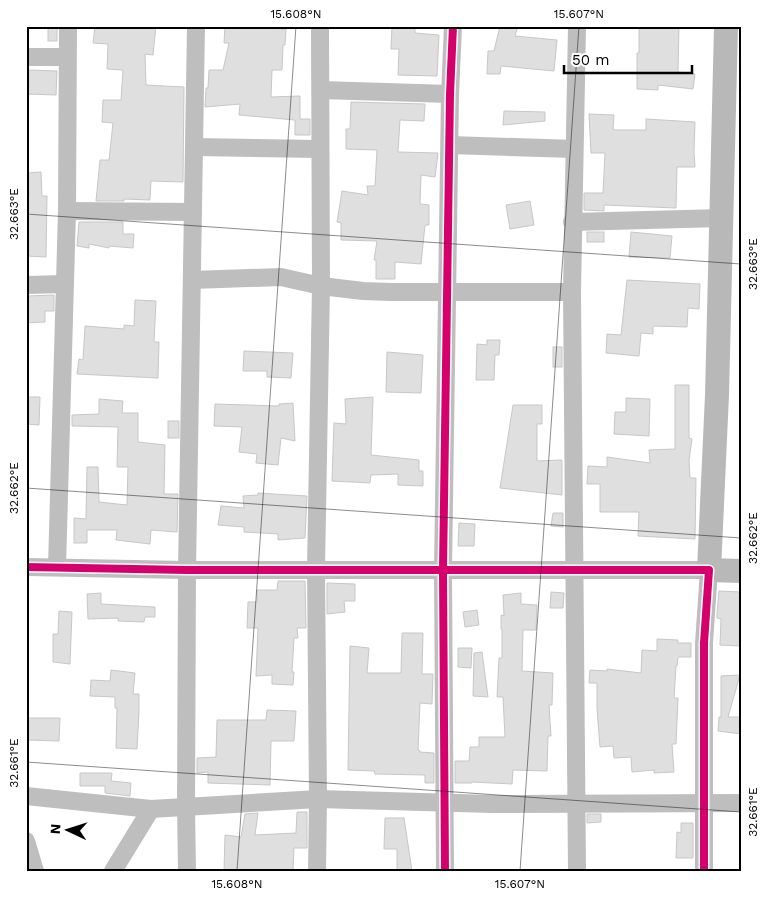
<svg xmlns="http://www.w3.org/2000/svg" width="767" height="897" font-family="'Work Sans',sans-serif">
<style>
.building{fill:#dfdfdf;stroke:#c7c7c7}
.lines{fill:none;stroke-linecap:round;stroke-linejoin:round}
.street{stroke:#bebebe;stroke-width:18}
.secondary{stroke:#b8b8b8;stroke-width:24}
.cycleway-casing{stroke:#fff;stroke-width:11}
.cycleway{stroke:#d6006c;stroke-width:8}
.ticks{fill:none;stroke:#000;stroke-width:1;stroke-opacity:0.45}
.neatline{fill:none;stroke:#000;stroke-width:2}
.ticks-label{font-size:12px;text-anchor:middle;fill:#000}
</style>
<rect width="100%" height="100%" fill="#fff"/>
<!-- building -->
<g class="building">
<polygon points="95,26 156,26 153,55 145,54 146,85 184,87 183,182 151,181 150,200 124,199 124,201 96,201 100,160 109,160 113,123 102,122 103,100 121,100 123,70 107,69 108,44 93,43"/>
<polygon points="225,26 286,29 285,45 283,45 282,70 272,70 271,97 300,96 300,119 310,119 310,135 295,135 295,120 239,115 240,104 205,107 206,88 208,88 209,70 223,70 229,43 224,43"/>
<polygon points="392,26 415,26 415,33 439,35 437,76 398,75 399,49 391,49"/>
<polygon points="500,26 518,26 515,36 557,40 554,71 501,66 500,74 487,74 488,51 494,51"/>
<polygon points="639,26 679,26 678,72 695,74 693,89 658,85 658,90 637,89 637,53 639,53"/>
<rect x="48" y="27" width="9" height="14"/>
<polygon points="28,70 57,71 56,95 26,94"/>
<polygon points="351,102 425,104 424,121 400,120 398,152 438,153 435,177 421,175 420,204 429,205 429,225 425,225 421,264 395,262 395,279 376,279 376,260 374,260 377,241 341,240 341,223 337,222 342,191 368,195 367,186 375,186 377,150 346,149 346,129 350,129"/>
<polygon points="504,111 545,112 545,121 503,125"/>
<polygon points="589,114 614,115 613,130 646,130 646,119 695,122 694,152 695,167 677,167 676,208 604,205 604,211 584,210 584,193 603,193 605,153 591,153"/>
<polygon points="41,172 42,196 47,196 46,257 26,256 26,196 29,196 27,173"/>
<polygon points="530,201 534,225 510,229 506,205"/>
<polygon points="79,222 123,222 123,234 134,234 133,248 109,246 109,248 89,244 89,248 77,246"/>
<rect x="587" y="232" width="17" height="10"/>
<polygon points="631,232 672,236 670,258 629,257"/>
<polygon points="627,280 700,284 699,309 688,308 687,327 653,326 653,334 641,333 639,356 606,353 607,334 621,335"/>
<polygon points="54,295 54,311 45,311 45,322 26,323 26,296"/>
<polygon points="135,300 156,301 154,342 159,342 158,378 77,374 79,359 83,360 85,326 124,329 124,325 134,326"/>
<polygon points="487,340 500,340 499,355 495,355 494,380 476,380 477,344 487,345"/>
<rect x="553" y="347" width="9" height="20"/>
<polygon points="244,351 293,353 291,378 267,377 267,371 243,371"/>
<polygon points="387,352 423,355 421,393 386,392"/>
<polygon points="675,385 689,385 689,438 692,439 689,460 690,478 696,478 695,539 638,536 639,512 600,512 600,484 587,484 588,466 607,467 607,457 650,463 649,450 675,449"/>
<polygon points="26,397 40,397 39,425 26,424"/>
<polygon points="373,397 371,455 419,460 419,471 423,471 423,486 398,485 398,474 371,475 370,483 332,481 334,423 346,424 345,399"/>
<polygon points="626,398 650,399 649,436 614,434 615,412 626,412"/>
<polygon points="99,399 123,401 122,413 138,413 138,442 165,445 164,494 178,494 177,532 151,530 150,544 116,540 117,530 87,530 87,543 74,543 74,518 86,519 87,467 98,467 99,502 127,505 128,467 117,467 118,427 72,426 72,415 99,414"/>
<polygon points="293,403 295,441 281,438 278,465 256,463 257,454 239,452 242,427 214,426 215,404 279,406 279,404"/>
<polygon points="513,405 542,405 542,424 537,424 537,461 562,460 562,495 500,488"/>
<rect x="168" y="421" width="11" height="17"/>
<polygon points="258,493 307,496 305,538 278,540 278,534 244,532 244,527 218,525 221,506 244,508 243,496 258,495"/>
<polygon points="553,513 563,513 563,527 551,526"/>
<polygon points="459,523 475,524 474,546 458,546"/>
<polygon points="278,581 305,581 306,628 297,628 298,638 294,638 292,672 294,672 293,685 272,684 272,675 256,676 258,628 247,628 248,602 257,602 257,590 277,590"/>
<polygon points="327,583 355,584 355,601 344,601 345,612 327,614"/>
<polygon points="719,591 741,592 741,646 720,645 721,619 717,618 717,614"/>
<polygon points="551,592 564,593 563,608 550,608"/>
<polygon points="101,593 101,604 155,607 155,617 145,617 144,622 118,621 118,618 88,619 87,594"/>
<polygon points="521,593 521,604 537,605 536,630 523,630 522,671 553,673 552,705 549,705 551,736 548,736 547,771 513,770 512,784 472,782 472,783 455,783 455,761 469,761 470,747 479,747 479,737 505,737 503,697 497,697 499,658 502,658 502,629 501,629 501,615 504,616 503,595"/>
<polygon points="477,610 479,625 465,627 463,612"/>
<polygon points="59,611 72,612 70,664 53,662 53,634 58,634"/>
<polygon points="402,633 423,633 422,674 433,674 432,704 420,703 418,750 420,751 420,752 434,753 434,783 425,783 425,775 375,774 374,771 348,770 350,646 369,648 367,673 401,673"/>
<polygon points="657,639 678,640 678,643 691,643 691,657 678,657 677,666 676,666 674,698 678,698 676,744 672,744 674,772 654,773 654,770 632,772 631,757 614,758 613,746 600,747 597,708 597,683 589,683 590,670 607,671 607,669 641,673 642,650 657,651"/>
<polygon points="458,648 472,648 471,668 458,667"/>
<polygon points="482,652 488,697 473,696 474,653"/>
<polygon points="111,670 135,673 133,694 139,694 139,712 137,749 116,748 117,708 115,708 115,697 90,696 91,680 110,681"/>
<polygon points="740,675 728,717 741,717 741,734 718,731 719,717 721,717 721,676"/>
<polygon points="267,710 296,711 294,741 271,741 270,785 208,783 208,772 197,773 197,758 216,757 217,720 266,720"/>
<polygon points="26,718 60,718 59,741 26,740"/>
<polygon points="80,773 112,773 111,781 131,783 130,796 105,793 105,786 80,786"/>
<polygon points="297,812 307,812 307,848 294,848 293,871 224,871 225,835 241,837 245,814 258,813 255,835 296,833"/>
<polygon points="587,814 601,814 601,822 587,823"/>
<polygon points="385,818 404,818 412,871 397,871 397,849 384,849"/>
<polygon points="681,823 693,823 693,858 676,858 677,832 681,833"/>
</g>
<g class="lines">
<!-- street -->
<g class="street">
<polyline points="26,57 67,57"/>
<polyline points="321,90 450,94"/>
<polyline points="450,145 574,149"/>
<polyline points="194,147 319,149"/>
<polyline points="67,211 193,212"/>
<polyline points="572,222 722,218"/>
<polyline points="192,280 281,277 321,286 363,291 391,292 572,292"/>
<polyline points="26,285 65,284"/>
<polyline points="26,567 187,570 709,570 704,643 704,871"/>
<polyline points="57,567 67,211 68,26"/>
<polyline points="26,796 151,809"/>
<polyline points="26,841 35,871"/>
<polyline points="113,871 151,809 318,799 492,804 741,803"/>
<polyline points="187,871 186,807 187,570 196,26"/>
<polyline points="317,871 318,799 316,569 321,286 320,26"/>
<polyline points="445,871 443,570 450,94 453,26"/>
<polyline points="577,871 572,292 577,26"/>
</g>
<!-- secondary -->
<polyline class="secondary" points="726,26 717,395 709,570 741,571"/>
<defs>
<g id="cycleway">
<polyline points="26,567 187,570 709,570 704,643 704,871"/>
<polyline points="445,871 443,570 450,94 453,26"/>
</g>
</defs>
<!-- cycleway casing -->
<use href="#cycleway" class="cycleway-casing"/>
<!-- cycleway -->
<use href="#cycleway" class="cycleway"/>
</g>
<!-- ticks -->
<path class="ticks" d="M26 214 741 264M26 488 741 538M26 762 741 812M237 871 296 26M520 871 579 26"/>
<!-- border -->
<rect width="767" height="897" fill="none" stroke="#ffffff" stroke-width="55"/>
<!-- north arrow -->
<g transform="translate(68 830) rotate(274)" stroke="#ffffff" stroke-width="4" paint-order="stroke">
<path d="M0-4L9 19L0 12L-9 19Z" fill="#000000"/>
<text y="-8" font-size="14" font-weight="bold" text-anchor="middle" fill="#000000">N</text>
</g>
<!-- scale -->
<path d="M564 65v8h128v-8" fill="none" stroke="#000000" stroke-width="2.5"/>
<text x="572" y="65" font-size="15" fill="#000000" stroke="#ffffff" stroke-width="4" paint-order="stroke">50 m</text>
<rect x="28" y="28" width="712" height="842" class="neatline"/>
<g class="ticks-label">
<text x="296" y="18">15.608°N</text>
<text x="579" y="18">15.607°N</text>
<text transform="translate(14 214) rotate(-90)" y="4">32.663°E</text>
<text transform="translate(753 264) rotate(-90)" y="4">32.663°E</text>
<text transform="translate(14 488) rotate(-90)" y="4">32.662°E</text>
<text transform="translate(753 538) rotate(-90)" y="4">32.662°E</text>
<text transform="translate(14 763) rotate(-90)" y="4">32.661°E</text>
<text transform="translate(753 812) rotate(-90)" y="4">32.661°E</text>
<text x="237" y="888">15.608°N</text>
<text x="520" y="888">15.607°N</text>
</g>
</svg>
